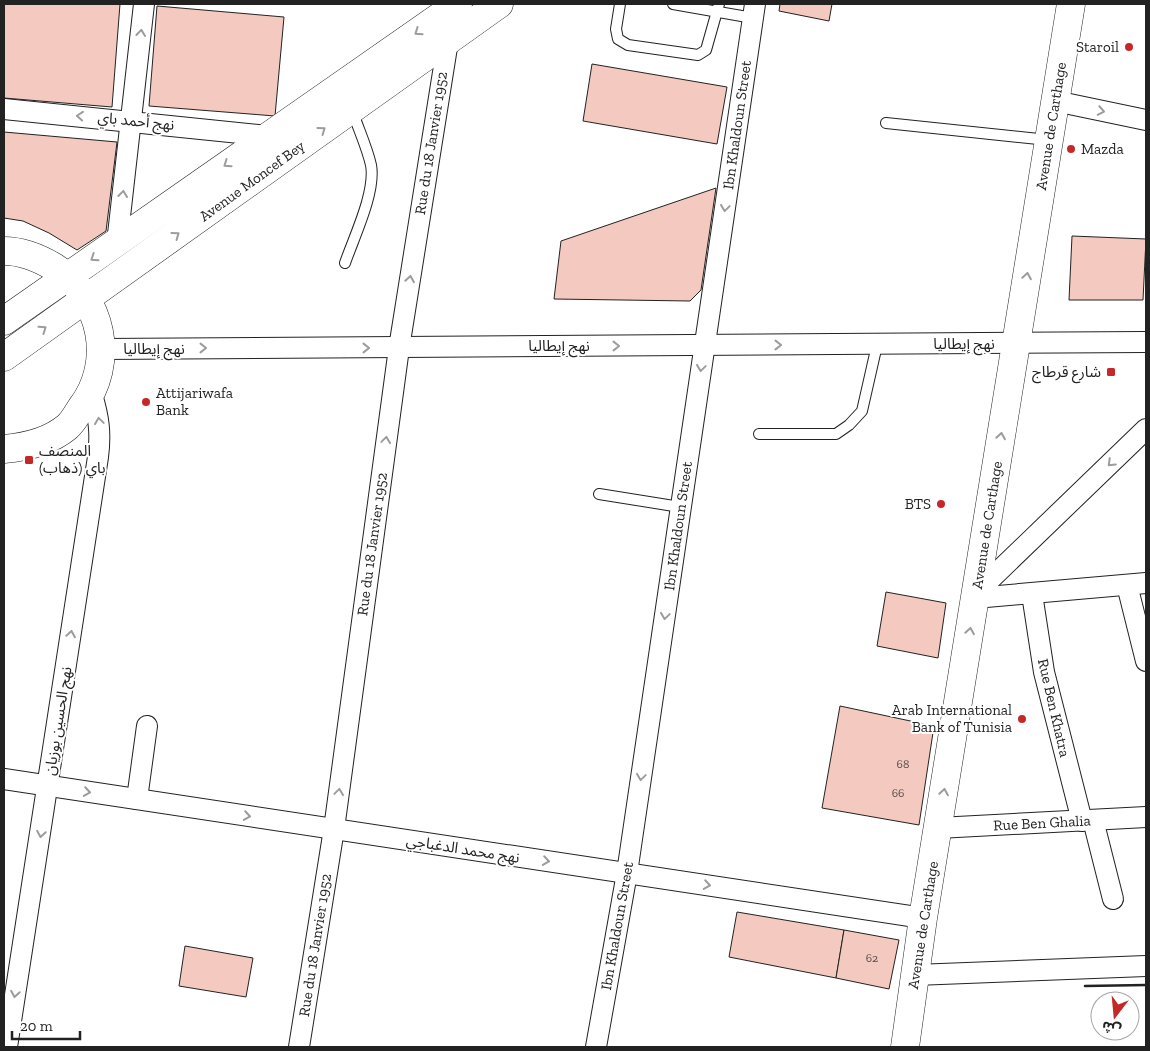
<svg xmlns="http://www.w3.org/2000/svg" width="1150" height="1051" font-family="'Zilla Slab','Noto Sans Arabic',serif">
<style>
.building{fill:#f3c9c0;stroke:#222}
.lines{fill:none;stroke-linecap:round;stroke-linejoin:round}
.lane-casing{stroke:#222;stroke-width:12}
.street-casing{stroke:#222;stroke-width:22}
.secondary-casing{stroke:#222;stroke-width:29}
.lane{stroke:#fff;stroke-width:10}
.street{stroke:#fff;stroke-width:20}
.secondary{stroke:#fff;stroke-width:28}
.wall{stroke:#222;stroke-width:2.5}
.oneway{stroke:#9c9c9c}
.poi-dot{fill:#c62828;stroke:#fff;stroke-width:2}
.labels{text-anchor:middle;stroke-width:4;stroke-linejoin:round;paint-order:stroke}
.number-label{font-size:12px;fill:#564c4a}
.poi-label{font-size:15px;fill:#222;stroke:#fff;text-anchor:end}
.street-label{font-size:15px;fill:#222;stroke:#fff}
</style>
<rect width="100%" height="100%" fill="#fff"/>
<!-- building -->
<g class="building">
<polygon points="4,4 120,4 112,107 4,98"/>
<polygon points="780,4 832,4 829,21 779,11"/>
<polygon points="157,6 284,17 275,116 149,106"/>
<polygon points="592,64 727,87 717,144 583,121"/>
<polygon points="4,132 117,142 106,231 77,250 49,233 23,221 4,218"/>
<polygon points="716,188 701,290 690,301 554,299 561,241"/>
<polygon points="1072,236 1146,239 1143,300 1069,300"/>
<polygon points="886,592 946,603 938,658 877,646"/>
<polygon points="840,706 934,726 919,825 822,808"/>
<polygon points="737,912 844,930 836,978 729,957"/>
<polygon points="844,930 899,940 889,989 836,978"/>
<polygon points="185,946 253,958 246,997 179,986"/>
</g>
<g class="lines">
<defs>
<g id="lane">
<polyline points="620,4 616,29 618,39 628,45 698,55 706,50 719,4"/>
<polyline points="673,4 753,18"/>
<polyline points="886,123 1048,140"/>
<path d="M345 263C354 237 376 192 371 165 367 147 358 128 352 110"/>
<polyline points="759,434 836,434 849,425 862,411 877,345"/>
<polyline points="599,494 680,507"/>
</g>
<g id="street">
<polyline points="1055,101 1146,120"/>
<polyline points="4,109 268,136"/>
<polyline points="117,243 144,4"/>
<polyline points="102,349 1146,342"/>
<polyline points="1127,585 1146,661"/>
<polyline points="976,593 1146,429"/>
<polyline points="1032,594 1044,672 1082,821"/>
<polyline points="975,598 1146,583"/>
<polyline points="4,779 923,918"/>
<polyline points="137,799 147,726"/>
<polyline points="1093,820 1113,899"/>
<polyline points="938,828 1146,817"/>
<polyline points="915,975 1146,966"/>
<path d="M7 1047 98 457C101 434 99 417 92 395"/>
<polyline points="299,1047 334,829 399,348 448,41"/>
<polyline points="596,1047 627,873 755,4"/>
</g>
<g id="secondary">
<path d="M4 251C21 251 39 258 54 267 103 297 116 363 81 408 77 414 73 422 67 427 49 442 27 447 4 449"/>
<polyline points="4,321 458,4"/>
<polyline points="4,357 499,4"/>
<polyline points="905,1047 923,918 1071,4"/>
</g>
</defs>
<!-- lane casing -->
<use href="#lane" class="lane-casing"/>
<!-- street casing -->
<use href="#street" class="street-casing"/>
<!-- secondary casing -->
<use href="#secondary" class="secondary-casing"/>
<!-- lane -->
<use href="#lane" class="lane"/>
<!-- street -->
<use href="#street" class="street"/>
<!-- secondary -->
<use href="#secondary" class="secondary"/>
<!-- wall -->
<polyline class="wall" points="1085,986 1146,985"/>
</g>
<!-- one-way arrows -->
<defs><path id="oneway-chevron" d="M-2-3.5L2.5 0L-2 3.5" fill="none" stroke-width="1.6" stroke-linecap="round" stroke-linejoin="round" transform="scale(1.25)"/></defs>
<g class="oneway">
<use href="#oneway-chevron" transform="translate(418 32) rotate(145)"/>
<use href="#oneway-chevron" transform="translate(141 33) rotate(-84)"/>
<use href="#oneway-chevron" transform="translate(1101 111) rotate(11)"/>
<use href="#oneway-chevron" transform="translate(80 116) rotate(-175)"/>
<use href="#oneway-chevron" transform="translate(322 130) rotate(-36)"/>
<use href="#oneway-chevron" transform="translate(227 164) rotate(145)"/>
<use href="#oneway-chevron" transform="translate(123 194) rotate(-83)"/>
<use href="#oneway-chevron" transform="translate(725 208) rotate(98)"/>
<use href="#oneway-chevron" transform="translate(176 235) rotate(-36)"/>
<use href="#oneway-chevron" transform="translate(94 258) rotate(146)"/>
<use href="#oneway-chevron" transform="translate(1027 276) rotate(-81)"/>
<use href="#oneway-chevron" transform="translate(410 279) rotate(-81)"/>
<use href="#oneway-chevron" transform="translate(43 329) rotate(-35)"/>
<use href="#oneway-chevron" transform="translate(778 345)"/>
<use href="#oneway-chevron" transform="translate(616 346)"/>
<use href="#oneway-chevron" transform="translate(203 348)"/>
<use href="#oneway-chevron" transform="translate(366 348)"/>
<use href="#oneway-chevron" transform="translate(701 368) rotate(98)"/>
<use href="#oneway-chevron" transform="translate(99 421) rotate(-98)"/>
<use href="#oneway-chevron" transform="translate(1001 436) rotate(-81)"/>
<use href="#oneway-chevron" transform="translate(386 440) rotate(-82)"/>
<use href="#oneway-chevron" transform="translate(1111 463) rotate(136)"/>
<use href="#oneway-chevron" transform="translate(665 616) rotate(98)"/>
<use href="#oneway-chevron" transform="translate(970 631) rotate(-81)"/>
<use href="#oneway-chevron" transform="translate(71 634) rotate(-81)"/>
<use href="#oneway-chevron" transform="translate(641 777) rotate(98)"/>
<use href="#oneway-chevron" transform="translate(87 792) rotate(9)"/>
<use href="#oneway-chevron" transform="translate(339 792) rotate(-82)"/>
<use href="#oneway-chevron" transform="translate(944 792) rotate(-81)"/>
<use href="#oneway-chevron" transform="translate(247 816) rotate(9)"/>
<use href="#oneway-chevron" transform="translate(41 834) rotate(99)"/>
<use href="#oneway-chevron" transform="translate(546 861) rotate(9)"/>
<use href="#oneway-chevron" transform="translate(707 885) rotate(9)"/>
<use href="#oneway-chevron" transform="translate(15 994) rotate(99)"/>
</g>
<!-- markers -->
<g class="poi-dot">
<circle cx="1129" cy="47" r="5"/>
<circle cx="1071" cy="149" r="5"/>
<rect x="1106" y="367" width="10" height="10" rx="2.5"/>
<circle cx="146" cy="402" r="5"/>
<rect x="24" y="455" width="10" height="10" rx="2.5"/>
<circle cx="941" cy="504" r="5"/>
<circle cx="1022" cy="719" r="5"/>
</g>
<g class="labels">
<!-- number labels -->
<g class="number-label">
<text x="903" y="768">68</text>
<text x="898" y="797">66</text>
<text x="872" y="962">62</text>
</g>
<!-- poi labels -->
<g class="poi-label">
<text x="1119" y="52">Staroil</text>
<text x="1081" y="154" text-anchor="start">Mazda</text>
<text x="1101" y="377">شارع قرطاج</text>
<text x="156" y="398" text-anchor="start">Attijariwafa<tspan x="156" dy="17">Bank</tspan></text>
<text x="39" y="456" text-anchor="start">المنصف<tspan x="39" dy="17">باي (ذهاب)</tspan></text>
<text x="931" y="509">BTS</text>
<text x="1012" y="715">Arab International<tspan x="1012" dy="17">Bank of Tunisia</tspan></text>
</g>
<!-- street labels -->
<g class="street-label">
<text transform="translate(136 121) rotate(6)" y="5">نهج أحمد باي</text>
<text transform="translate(737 125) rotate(-82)" y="5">Ibn Khaldoun Street</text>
<text transform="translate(1051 126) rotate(-81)" y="5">Avenue de Carthage</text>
<text transform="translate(431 143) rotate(-81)" y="5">Rue du 18 Janvier 1952</text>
<text transform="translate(252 181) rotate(-36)" y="5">Avenue Moncef Bey</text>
<text x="964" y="349">نهج إيطاليا</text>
<text x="559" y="351">نهج إيطاليا</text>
<text x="154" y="354">نهج إيطاليا</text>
<text transform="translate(987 525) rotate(-81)" y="5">Avenue de Carthage</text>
<text transform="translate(678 526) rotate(-82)" y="5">Ibn Khaldoun Street</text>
<text transform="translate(372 544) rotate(-82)" y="5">Rue du 18 Janvier 1952</text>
<text transform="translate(1054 708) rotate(77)" y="5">Rue Ben Khatra</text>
<text transform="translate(58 721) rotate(-81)" y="5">نهج الحسين بوزيان</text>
<text transform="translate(1042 823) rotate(-3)" y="5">Rue Ben Ghalia</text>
<text transform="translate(463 849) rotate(9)" y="5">نهج محمد الدغباجي</text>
<text transform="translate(923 925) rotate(-81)" y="5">Avenue de Carthage</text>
<text transform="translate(617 926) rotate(-80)" y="5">Ibn Khaldoun Street</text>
<text transform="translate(315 945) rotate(-81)" y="5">Rue du 18 Janvier 1952</text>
</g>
</g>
<!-- border -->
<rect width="1150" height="1051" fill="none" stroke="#222222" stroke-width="10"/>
<!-- north arrow -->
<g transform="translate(1115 1016) rotate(196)"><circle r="24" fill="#ffffff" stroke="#a7a7a7"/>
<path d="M0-4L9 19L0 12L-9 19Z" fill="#c62828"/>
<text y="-8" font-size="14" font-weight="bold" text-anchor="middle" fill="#222222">ش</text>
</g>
<!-- scale -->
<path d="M12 1031v8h68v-8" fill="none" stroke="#222222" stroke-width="2.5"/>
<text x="20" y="1031" font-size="15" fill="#222222" stroke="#ffffff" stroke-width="4" paint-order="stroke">20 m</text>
</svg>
